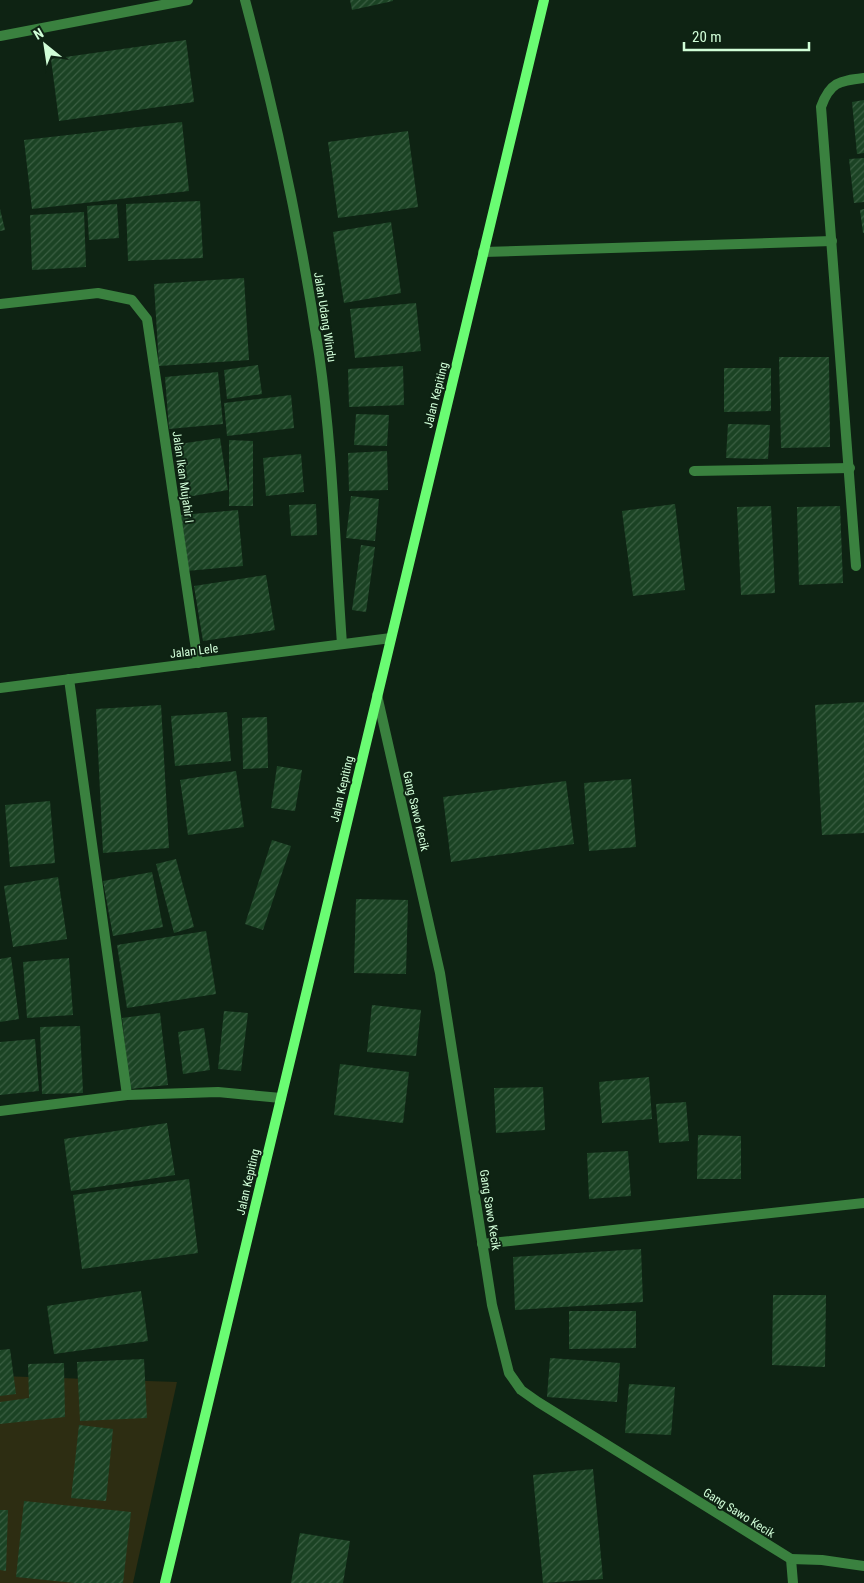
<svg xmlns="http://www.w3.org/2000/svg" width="864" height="1583" font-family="'Roboto Condensed',sans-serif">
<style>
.park{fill:#2d2d12}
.building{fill:url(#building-hatch)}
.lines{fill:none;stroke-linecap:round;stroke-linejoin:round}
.service{stroke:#3a813f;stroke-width:10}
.minor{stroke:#3a813f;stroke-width:10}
.secondary{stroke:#6afc73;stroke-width:10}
.labels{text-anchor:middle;stroke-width:4;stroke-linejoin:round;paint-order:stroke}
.street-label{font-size:12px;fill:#d1fed8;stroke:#0e2313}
</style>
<defs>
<pattern id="building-hatch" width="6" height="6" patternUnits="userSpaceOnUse" patternTransform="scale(1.25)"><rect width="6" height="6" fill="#1b4324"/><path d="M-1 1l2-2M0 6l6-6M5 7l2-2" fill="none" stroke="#3b5f43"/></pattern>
</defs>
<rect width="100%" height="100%" fill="#0e2313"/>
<!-- park -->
<polygon class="park" points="0,1376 177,1382 133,1583 0,1583"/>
<!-- building -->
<g class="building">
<polygon points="350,0 393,0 393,1 352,10"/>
<polygon points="186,40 194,102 59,121 51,59"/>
<polygon points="864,100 864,153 857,154 852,102"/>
<polygon points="182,122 189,191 32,209 24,140"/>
<polygon points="408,131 418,207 338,218 328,142"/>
<polygon points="864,158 864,202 854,203 849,159"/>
<polygon points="200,201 203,258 128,261 126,204"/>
<polygon points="117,204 119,238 89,240 87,206"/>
<polygon points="0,209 5,230 0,231"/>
<polygon points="864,209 864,233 863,233 860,210"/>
<polygon points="84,212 86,267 32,270 30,215"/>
<polygon points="391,222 401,293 344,303 333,232"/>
<polygon points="244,278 249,360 159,366 154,284"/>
<polygon points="416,303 421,351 355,358 350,309"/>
<polygon points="779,357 829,357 830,447 781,448"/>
<polygon points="258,365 262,394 227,399 224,370"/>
<polygon points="403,366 404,405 349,407 348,369"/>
<polygon points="724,368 771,368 771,411 724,412"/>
<polygon points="218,372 223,424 169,429 165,377"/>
<polygon points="291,395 294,428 227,436 224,403"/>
<polygon points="356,414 389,415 387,446 354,445"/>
<polygon points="728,424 770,425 768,459 726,458"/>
<polygon points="220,438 228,490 187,497 179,444"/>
<polygon points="229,440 253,441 253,506 229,506"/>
<polygon points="387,451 388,490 349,491 348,453"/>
<polygon points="301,454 304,492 266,496 263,458"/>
<polygon points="351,496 379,499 375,541 346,538"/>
<polygon points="316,504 317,535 291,536 289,505"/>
<polygon points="675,504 685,590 633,596 622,511"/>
<polygon points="771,506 775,593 741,595 737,507"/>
<polygon points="840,506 843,583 799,585 797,507"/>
<polygon points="238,510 243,566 186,571 181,515"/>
<polygon points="361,545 375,547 366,612 352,610"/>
<polygon points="266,575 275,630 203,641 194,586"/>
<polygon points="864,702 864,833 822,835 815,705"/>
<polygon points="161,705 169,848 103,853 96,709"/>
<polygon points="227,712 231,761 175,766 171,716"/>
<polygon points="267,717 268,768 243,769 242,718"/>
<polygon points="277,766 302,770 295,811 271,808"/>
<polygon points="236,771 244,827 188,835 180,780"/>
<polygon points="631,779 636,847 589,851 584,783"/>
<polygon points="566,781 574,844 451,862 443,797"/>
<polygon points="50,801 55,863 10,867 5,805"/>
<polygon points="272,840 291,846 263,930 245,924"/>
<polygon points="176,859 194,927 174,933 156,864"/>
<polygon points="152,872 163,927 113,936 103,881"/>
<polygon points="58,877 67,939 13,947 4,886"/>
<polygon points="356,899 408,900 406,974 354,973"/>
<polygon points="206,931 216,994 127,1008 117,945"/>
<polygon points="11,957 19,1019 0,1022 0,959"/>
<polygon points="69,958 73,1015 27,1018 23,962"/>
<polygon points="372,1005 421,1010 416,1056 367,1052"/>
<polygon points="224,1011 248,1013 241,1071 218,1069"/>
<polygon points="160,1013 168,1085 130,1089 122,1018"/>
<polygon points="80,1026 83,1093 42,1094 40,1027"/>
<polygon points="204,1028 210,1070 183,1074 178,1032"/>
<polygon points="35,1039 39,1091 0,1095 0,1042"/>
<polygon points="340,1064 409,1072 403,1123 334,1115"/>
<polygon points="649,1077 652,1119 602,1123 599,1082"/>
<polygon points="543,1087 545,1130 496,1133 494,1088"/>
<polygon points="686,1102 689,1141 659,1143 656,1104"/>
<polygon points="167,1123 175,1175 71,1191 64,1139"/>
<polygon points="698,1135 741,1136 741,1179 697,1179"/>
<polygon points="628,1151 631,1196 589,1199 587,1153"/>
<polygon points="189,1179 198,1253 82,1269 73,1195"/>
<polygon points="641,1249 643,1302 515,1310 513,1257"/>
<polygon points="141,1291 148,1341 54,1354 47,1306"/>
<polygon points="773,1295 826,1295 825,1367 772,1365"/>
<polygon points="569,1311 636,1311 636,1348 569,1349"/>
<polygon points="10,1349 16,1394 0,1396 0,1350"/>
<polygon points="550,1358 620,1363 617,1402 547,1397"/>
<polygon points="144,1359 147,1418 80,1421 77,1362"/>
<polygon points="64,1363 65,1417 0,1424 0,1402 29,1398 28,1364"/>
<polygon points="629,1384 675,1387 671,1435 625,1433"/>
<polygon points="79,1425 113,1429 106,1501 71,1498"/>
<polygon points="593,1469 603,1579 543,1583 533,1475"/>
<polygon points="24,1501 131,1512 123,1583 75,1583 16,1577"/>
<polygon points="0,1510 8,1510 6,1571 0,1570"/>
<polygon points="300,1533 350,1541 343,1583 291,1583"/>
</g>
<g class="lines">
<!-- service -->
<g class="service">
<polyline points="483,252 832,241"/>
<polyline points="694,471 850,468"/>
<path d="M856 566 821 107C830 82 839 81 864 78"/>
</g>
<!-- minor -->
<g class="minor">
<path d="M245 0C276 116 301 235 319 354 333 451 335 547 342 644"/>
<polyline points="0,36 188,0"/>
<polyline points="0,304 98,293 132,300 147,319 198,663"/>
<polyline points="69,679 127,1095"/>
<polyline points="0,688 391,638"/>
<polyline points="377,695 440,973 492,1305 509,1373 521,1390 538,1402 791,1559 793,1583"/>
<polyline points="0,1111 127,1095 218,1092 281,1098"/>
<polyline points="482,1244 864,1203"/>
<polyline points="791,1559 822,1560 864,1566"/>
</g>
<!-- secondary -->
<polyline class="secondary" points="165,1583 544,0"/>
</g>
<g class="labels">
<!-- street labels -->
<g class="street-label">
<text transform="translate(325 317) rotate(81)" y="4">Jalan Udang Windu</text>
<text transform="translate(436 395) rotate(-76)" y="4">Jalan Kepiting</text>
<text transform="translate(183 477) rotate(82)" y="4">Jalan Ikan Mujahir I</text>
<text transform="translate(194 651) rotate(-7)" y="4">Jalan Lele</text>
<text transform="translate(342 789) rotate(-77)" y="4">Jalan Kepiting</text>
<text transform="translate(416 811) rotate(77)" y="4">Gang Sawo Kecik</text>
<text transform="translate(248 1182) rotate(-77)" y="4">Jalan Kepiting</text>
<text transform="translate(490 1210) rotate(81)" y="4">Gang Sawo Kecik</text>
<text transform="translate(739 1513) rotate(32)" y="4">Gang Sawo Kecik</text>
</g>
</g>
<!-- north arrow -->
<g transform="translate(45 45) rotate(330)" stroke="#0e2313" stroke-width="4" paint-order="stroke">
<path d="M0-4L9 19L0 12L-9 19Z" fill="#d1fed8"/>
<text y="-8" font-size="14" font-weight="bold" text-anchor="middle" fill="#d1fed8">N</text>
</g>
<!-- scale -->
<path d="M684 42v8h125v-8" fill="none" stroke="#d1fed8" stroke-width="2.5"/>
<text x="692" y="42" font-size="15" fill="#d1fed8" stroke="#0e2313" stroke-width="4" paint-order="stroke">20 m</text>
</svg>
